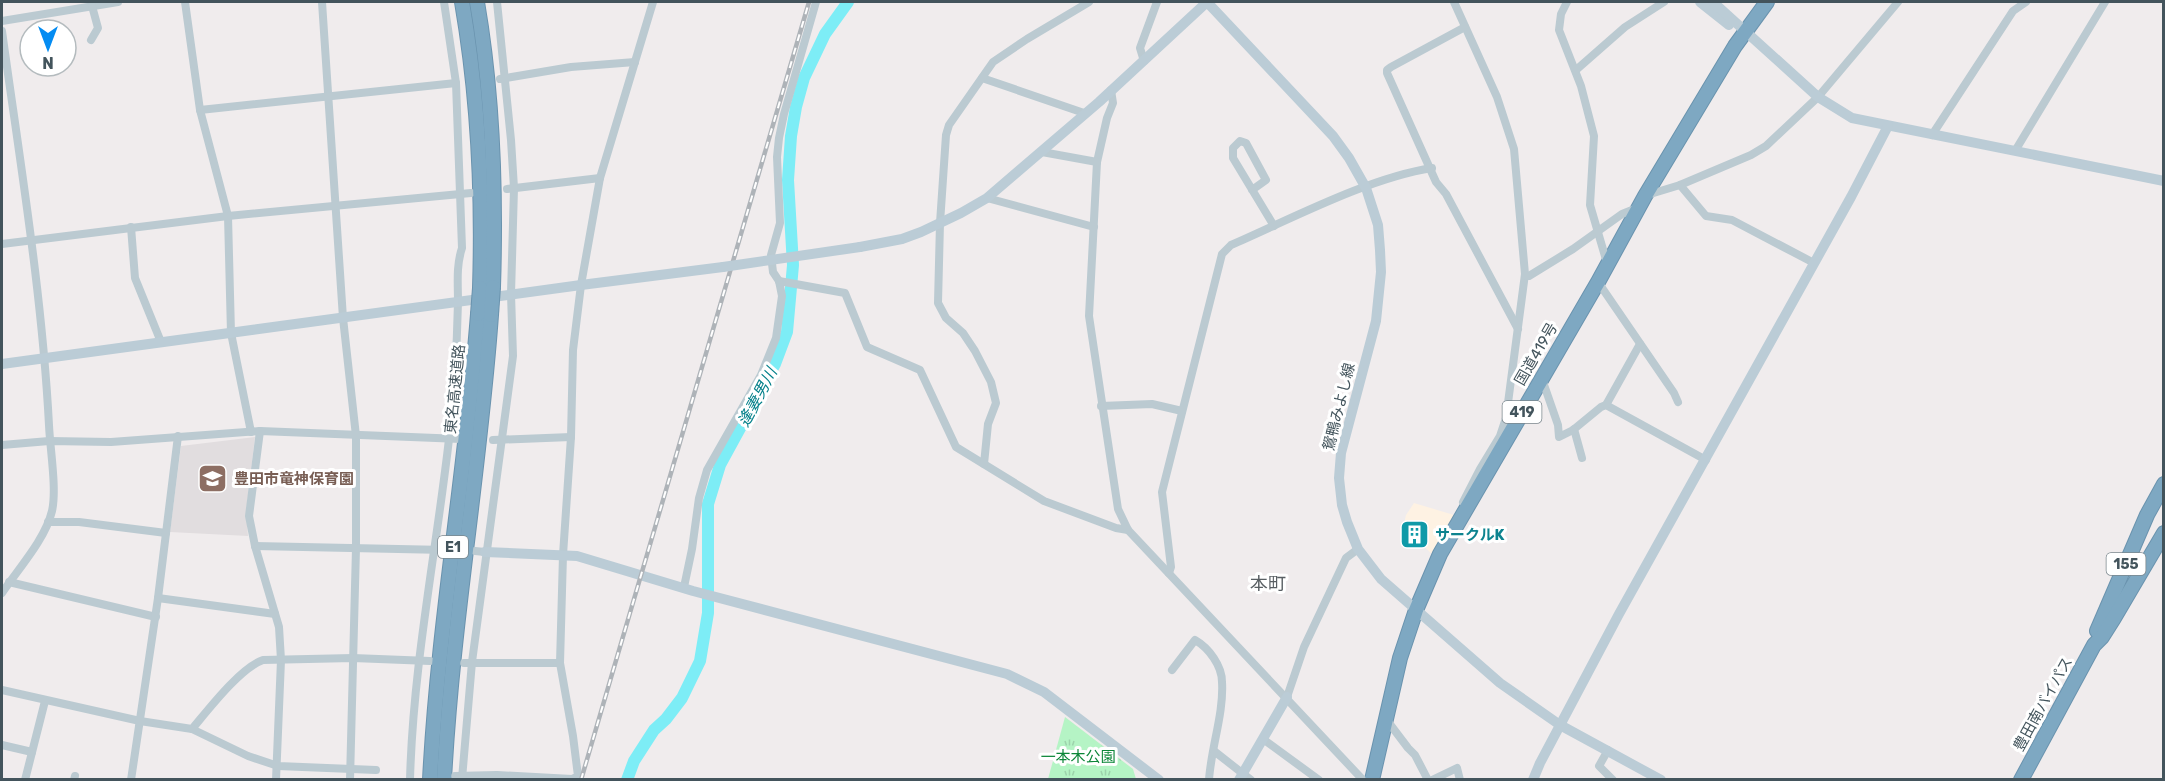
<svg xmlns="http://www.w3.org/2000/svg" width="2165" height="781" font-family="Rubik,'Noto Sans JP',sans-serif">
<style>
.commercial{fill:#fef2e3}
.education{fill:#e1dddf}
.park{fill:url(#park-tufts)}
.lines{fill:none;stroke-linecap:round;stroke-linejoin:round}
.river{stroke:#7dedf6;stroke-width:12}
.highway-casing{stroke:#6a93ae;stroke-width:16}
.street{stroke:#bbcad1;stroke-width:8}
.secondary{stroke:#bbccd6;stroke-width:10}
.highway{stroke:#7ea8c2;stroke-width:14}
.rail-casing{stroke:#aeb3b8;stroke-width:4.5}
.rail{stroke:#fff;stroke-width:2;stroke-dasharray:7;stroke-linecap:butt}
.highway-bridge-casing{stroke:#6a93ae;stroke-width:16;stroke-linecap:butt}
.secondary-bridge{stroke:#bbccd6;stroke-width:10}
.highway-bridge{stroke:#7ea8c2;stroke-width:14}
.labels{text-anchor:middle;stroke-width:6;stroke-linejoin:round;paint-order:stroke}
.shield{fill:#fff;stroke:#7b878d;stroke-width:1.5}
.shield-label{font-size:14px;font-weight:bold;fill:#43545c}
.street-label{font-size:15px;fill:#43545c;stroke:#fff}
.education-label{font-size:15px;font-weight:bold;fill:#785e54;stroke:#fff;text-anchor:start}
.culture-label{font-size:15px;font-weight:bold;fill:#0d838f;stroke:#fff;text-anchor:start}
.park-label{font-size:15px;fill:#0c8638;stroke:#fff}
.water-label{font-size:16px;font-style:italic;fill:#04808a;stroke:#fff}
.quarter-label{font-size:18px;fill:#595f63;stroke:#fff}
</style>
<defs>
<pattern id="park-tufts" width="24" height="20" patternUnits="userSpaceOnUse" patternTransform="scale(1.5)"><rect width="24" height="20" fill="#b5f4c5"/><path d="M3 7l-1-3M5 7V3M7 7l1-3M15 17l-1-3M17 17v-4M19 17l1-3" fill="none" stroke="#9dd3ac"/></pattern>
</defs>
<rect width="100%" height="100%" fill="#f0eced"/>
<!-- commercial -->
<polygon class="commercial" points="1414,503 1454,515 1432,554 1419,542 1402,532 1406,515"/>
<!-- education -->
<polygon class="education" points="255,437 246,512 248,536 170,532 181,446"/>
<!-- park -->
<polygon class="park" points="1065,717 1133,769 1136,779 1048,779"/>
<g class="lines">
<!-- river -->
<polyline class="river" points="627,780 634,761 654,730 666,719 682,698 700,661 708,613 708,504 720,465 775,364 787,332 793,265 788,180 791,136 796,107 804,78 825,34 848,2"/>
<defs>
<g id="highway">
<path d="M462 2C478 95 483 193 480 288"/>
<path d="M477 2C493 95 496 193 493 287"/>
<polyline points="2097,631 2147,515 2164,484"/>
<path d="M430 780C438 624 466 470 478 314"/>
<path d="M444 780C452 624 480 470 491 315"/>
<polyline points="1372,780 1400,658 1416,610 1440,554 1598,282 1645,196 1735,46 1767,2"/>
<polyline points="2021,780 2094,645 2102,637 2114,618 2164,533"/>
</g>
</defs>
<!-- highway casing -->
<use href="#highway" class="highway-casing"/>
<!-- street -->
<g class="street">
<polyline points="185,2 200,110 228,216 231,333 251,432"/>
<polyline points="322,2 343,318 356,436 356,548 350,780"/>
<polyline points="1454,2 1497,97 1514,149 1525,274 1506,418 1500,436 1480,469 1463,502"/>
<polyline points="1567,2 1561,14 1559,30 1581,86 1594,136 1590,205 1607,263"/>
<polyline points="2,21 118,2"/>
<polyline points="1465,27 1391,67 1387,70 1387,73 1436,182 1446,194 1518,329"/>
<path d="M2 31C20 162 42 293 49 425 50 449 57 489 52 511 45 540 18 569 2 593"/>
<polyline points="91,40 98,28 92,6"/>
<polyline points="1144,61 1140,48 1157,2"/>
<polyline points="1576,70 1625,27 1664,2"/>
<polyline points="982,78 1084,113"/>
<polyline points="500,79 571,67 635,62"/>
<polyline points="1111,90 1113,103 1107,118 1097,162 1089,316 1118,509 1128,530 1363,780"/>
<polyline points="200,110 456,83"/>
<polyline points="1932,135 2013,11 2026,2"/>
<polyline points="2015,151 2105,2"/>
<polyline points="1042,152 1097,162"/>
<polyline points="1680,185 1706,216 1732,220 1814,263"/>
<polyline points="507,189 600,178"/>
<polyline points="1252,190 1266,180 1246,143 1240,141 1233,148 1233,158 1274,226"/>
<polyline points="1647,195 1680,185 1751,155 1766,146 1818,97 1898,2"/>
<polyline points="987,198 1094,227"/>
<polyline points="131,227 135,278 161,342"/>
<polyline points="2,244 228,216 471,193"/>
<polyline points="1525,276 1529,276 1573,249 1622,214 1637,208"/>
<polyline points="779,281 845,293 867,347 920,370 956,447 1044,501 1116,528 1128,530"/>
<polyline points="1598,282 1674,393 1678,402"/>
<polyline points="1542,379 1558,425 1559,437 1573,430 1601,407 1606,405 1706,460"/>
<polyline points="1606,405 1640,344"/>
<polyline points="1101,406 1152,404 1182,411"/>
<polyline points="1574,429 1582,458"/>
<polyline points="260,431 249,516 255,546 279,627 281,660 276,780"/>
<polyline points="493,440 571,437"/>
<polyline points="2,445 49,441 111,442 260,431 461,439"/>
<polyline points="984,464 988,424 996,403 991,382 975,351 963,333 946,318 938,303 940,223 946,135 949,125 993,62 1027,39 1089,2"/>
<polyline points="48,522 79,522 166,533"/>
<polyline points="255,546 446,550"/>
<polyline points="475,551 485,552"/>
<path d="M1169 573 1171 567 1162 492 1222 254 1231 245C1291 219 1368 178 1432 168"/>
<polyline points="9,582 156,617"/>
<polyline points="684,587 692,549 699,498 707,470 761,375 776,338 782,296 779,281 773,272 771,255 780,223 777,157 779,138 784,114 816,2"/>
<polyline points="158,598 275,614"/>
<polyline points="464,663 560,663"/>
<path d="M1172 670 1195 640C1209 648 1222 666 1222 682 1224 713 1211 748 1209 780"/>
<path d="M2 690 140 721 192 729C208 710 240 668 263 660L353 658 430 661"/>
<polyline points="1287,697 1304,647 1346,558 1358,549"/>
<polyline points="1386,719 1408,748 1415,755 1428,780"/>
<polyline points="192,729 248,756 278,766 376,770"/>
<polyline points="1263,739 1319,780"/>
<polyline points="2,745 32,752"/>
<polyline points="1608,750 1599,766 1613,780"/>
<polyline points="1214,751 1251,780"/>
<polyline points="455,776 497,775 572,779 578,776 573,736 560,663 563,555 571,437 573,350 581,285 600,178 653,2"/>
<polyline points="462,779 472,662 513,356 511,294 514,188 511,140 497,2"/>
<polyline points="25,780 45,701"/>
<polyline points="74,780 75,776"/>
<polyline points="131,780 158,598 178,436"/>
<path d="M410 780C413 665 436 553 449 439 454 396 457 345 458 302 458 284 456 266 462 248L456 83 444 2"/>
<polyline points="1432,780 1457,768 1460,780"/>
</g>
<!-- secondary -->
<g class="secondary">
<polyline points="1207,2 1333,136 1349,158 1366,188 1378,225 1380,250 1381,272 1376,321 1341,453 1339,478 1342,505 1347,522 1358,549 1381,579 1500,683 1560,725 1661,780"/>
<polyline points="1700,2 1729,25"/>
<polyline points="1713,2 1818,97 1852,118 2164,181"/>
<polyline points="860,247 902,239 921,232 961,213 987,198 1099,102 1207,2"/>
<polyline points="2,364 581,285 723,267"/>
<polyline points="485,552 577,556 693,591 1007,674 1044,692 1159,780"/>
<polyline points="1239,780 1287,697"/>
<polyline points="1533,780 1540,763 1619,614 1851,197 1888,126"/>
</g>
<!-- highway -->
<use href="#highway" class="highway"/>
<defs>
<polyline id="rail" points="581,780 809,2"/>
</defs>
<!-- rail casing -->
<use href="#rail" class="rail-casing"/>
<!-- rail -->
<use href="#rail" class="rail"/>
<defs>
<g id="highway-bridge">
<polyline points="478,314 480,288"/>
<polyline points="491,315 493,287"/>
</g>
</defs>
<!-- highway-bridge casing -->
<use href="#highway-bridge" class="highway-bridge-casing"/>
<!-- secondary-bridge -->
<polyline class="secondary-bridge" points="723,267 860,247"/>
<!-- highway-bridge -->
<use href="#highway-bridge" class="highway-bridge"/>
</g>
<!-- icons -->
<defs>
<symbol id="school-square" viewBox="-11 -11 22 22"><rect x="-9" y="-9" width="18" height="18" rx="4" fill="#8d6e63" stroke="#fff"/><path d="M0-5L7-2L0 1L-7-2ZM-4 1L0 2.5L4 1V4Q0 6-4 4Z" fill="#fff"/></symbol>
<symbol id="building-square" viewBox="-11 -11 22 22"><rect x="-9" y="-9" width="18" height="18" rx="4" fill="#0f9aa8" stroke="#fff"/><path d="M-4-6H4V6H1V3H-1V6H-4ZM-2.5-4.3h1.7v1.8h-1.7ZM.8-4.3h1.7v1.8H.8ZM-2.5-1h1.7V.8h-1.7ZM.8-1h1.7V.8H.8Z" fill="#fff"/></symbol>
</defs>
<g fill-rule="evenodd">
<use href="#school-square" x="196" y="462" width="33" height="33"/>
<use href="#building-square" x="1398" y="518" width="33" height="33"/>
</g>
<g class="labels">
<!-- shield labels -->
<g class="shield">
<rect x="1502.5" y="401" width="39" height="22" rx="4.5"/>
<rect x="438" y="536" width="30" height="22" rx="4.5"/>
<rect x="2106.5" y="553" width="39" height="22" rx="4.5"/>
</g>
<g class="shield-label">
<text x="1522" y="417">419</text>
<text x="453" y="552">E1</text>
<text x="2126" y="569">155</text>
</g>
<!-- street labels -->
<g class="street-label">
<text transform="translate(1536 354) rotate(-60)" y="5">国道419号</text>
<text transform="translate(455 389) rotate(-84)" y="5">東名高速道路</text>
<text transform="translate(1339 407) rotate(-76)" y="5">鴛鴨みよし線</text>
<text transform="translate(2043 704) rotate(-61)" y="5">豊田南バイパス</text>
</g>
<!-- education labels -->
<g class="education-label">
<text x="234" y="484">豊田市竜神保育園</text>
</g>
<!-- culture labels -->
<g class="culture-label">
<text x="1435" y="540">サークルK</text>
</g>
<!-- park labels -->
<g class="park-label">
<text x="1078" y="762">一本木公園</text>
</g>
<!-- water labels -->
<g class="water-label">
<text transform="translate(757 397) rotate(-62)" y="6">逢妻男川</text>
</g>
<!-- quarter labels -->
<g class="quarter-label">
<text x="1268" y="590">本町</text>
</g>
</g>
<!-- border -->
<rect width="2165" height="781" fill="none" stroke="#43545c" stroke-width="6"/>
<!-- north arrow -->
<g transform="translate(48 48) rotate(180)"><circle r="28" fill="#ffffff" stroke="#b4bbbe" stroke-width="1.5"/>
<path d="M0-4.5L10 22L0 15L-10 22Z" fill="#048cf2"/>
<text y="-9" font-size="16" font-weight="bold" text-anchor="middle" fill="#43545c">N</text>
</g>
</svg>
